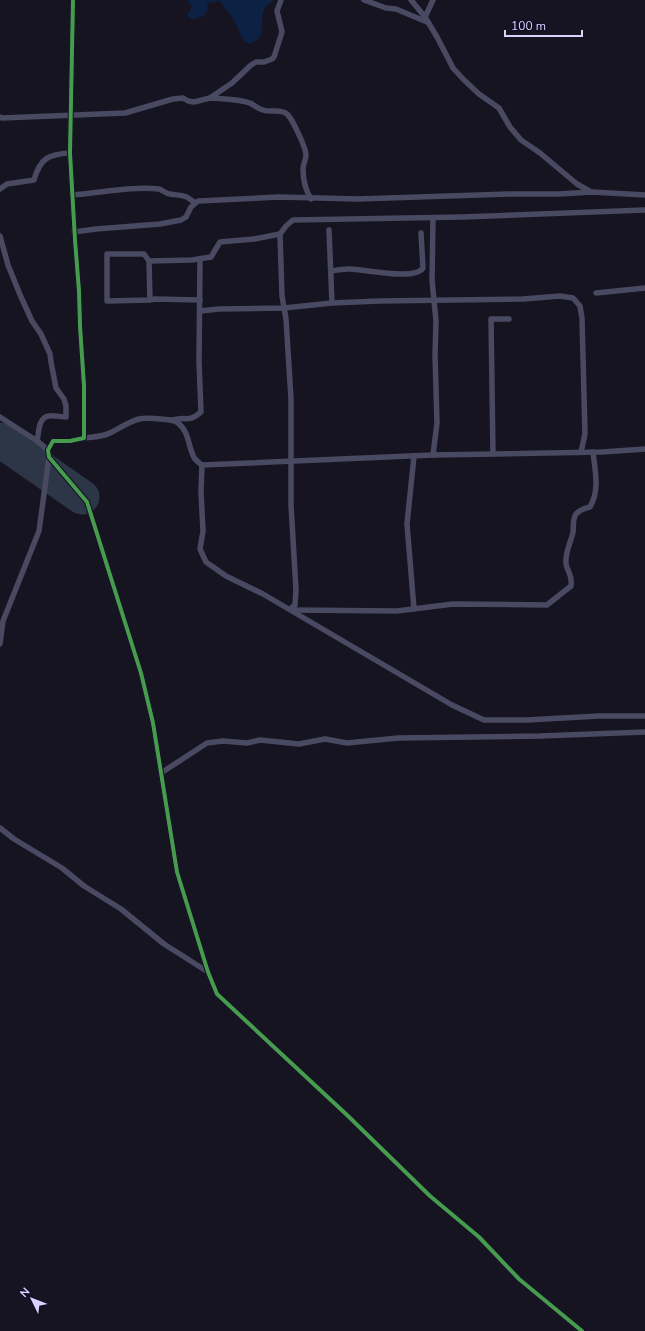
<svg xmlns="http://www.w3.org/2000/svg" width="645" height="1331" font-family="'Nunito Sans',sans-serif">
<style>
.water{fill:#0d2144}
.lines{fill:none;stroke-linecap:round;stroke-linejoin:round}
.runway{stroke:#2c3646;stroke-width:35}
.street{stroke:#4a4962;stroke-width:5.5}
.cycleway-casing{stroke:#130f26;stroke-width:6}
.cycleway{stroke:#469c4c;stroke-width:4}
</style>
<rect width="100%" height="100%" fill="#161421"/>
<!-- water -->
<path class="water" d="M187 0H274L273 2 267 5 263 12 261 35 257 40 250 44C240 41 241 32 236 24 233 18 224 5 219 1L208 3C207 5 208 11 206 13 204 17 194 19 190 19L188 16V13L192 6Z"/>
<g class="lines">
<!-- runway -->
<polyline class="runway" points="0,440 82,497"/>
<!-- street -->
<g class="street">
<polyline points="73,0 70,153 75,240 79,291 80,326 84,386 84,438 70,441 53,441 48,450 49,457 87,502 141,673 153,723 177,872 208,972 217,994 347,1115 430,1196 479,1237 519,1279 582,1331"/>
<polyline points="364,0 386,8 396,9 427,22"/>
<polyline points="411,0 425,17 437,37 453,68 464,80 479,94 499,108 510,127 521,140 540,153 577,184 591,192"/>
<polyline points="425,17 433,0"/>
<path d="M210 98C223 99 238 99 250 103 254 105 258 109 263 110 271 113 280 108 287 114 292 118 306 148 306 155 306 160 303 164 303 169 303 179 306 191 311 199"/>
<polyline points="0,117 2,118 125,113 173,99 183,98 188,101 194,102 210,98 232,83 251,65 256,62 264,62 272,59 274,57 282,32 277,11 281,0"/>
<path d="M0 189 7 184 34 180C40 158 49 154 70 153"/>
<path d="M72 195C100 193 132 186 159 189 163 190 166 194 170 194 183 196 184 194 195 203"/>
<polyline points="329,230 332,303"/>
<polyline points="74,232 96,229 160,224 181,220 186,217 191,207 198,201 279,197 358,199 509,194 559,194 592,192 645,195"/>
<polyline points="280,234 282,296 286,319 291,399 291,505 296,590 295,605 290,609"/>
<path d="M0 236 8 265 21 297 32 321 41 334 50 354 51 362 56 388 64 399 66 406V417C61 417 54 415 49 416 38 417 39 433 37 441"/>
<polyline points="149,261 192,260 211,257 220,242 254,239 280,234 286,226 293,220 462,217 645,210"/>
<path d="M331 271C337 270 343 269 349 269 364 269 415 281 423 268L421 233"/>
<polyline points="596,293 645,288"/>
<polyline points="150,300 149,261 144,254 107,254 107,301 150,300 155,299 200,300"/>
<polyline points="200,311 219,309 284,308 332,303 379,301 523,299 560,296 573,298 580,306 582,318 585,434 581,452"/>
<polyline points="0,417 37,441 48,450"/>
<path d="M173 420C186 416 189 423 201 412L199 362 200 259"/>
<path d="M84 438C93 437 103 437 112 432 133 421 135 416 161 419 167 420 173 419 178 423 190 432 188 449 195 459 197 461 200 464 202 465L433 455 602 452 645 449"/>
<polyline points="493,454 491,319 509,319"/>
<polyline points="433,455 437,423 435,355 436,321 432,280 433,218"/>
<polyline points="414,456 407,524 414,609"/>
<polyline points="202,465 201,492 203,531 200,549 206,562 226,576 263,594 452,705 484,720 527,720 599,716 645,716"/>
<path d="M292 610 397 611 453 604 547 605 571 586C573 573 566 571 566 563 565 552 571 542 573 532 574 526 572 520 576 514 580 510 585 508 590 507 600 490 595 471 593 452"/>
<polyline points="0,644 3,621 39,531 49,457"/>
<polyline points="161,773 207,743 223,741 247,743 260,740 299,744 325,739 347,743 398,738 540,736 645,732"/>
<polyline points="0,828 14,839 62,868 84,886 121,909 164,944 208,972"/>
</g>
<defs>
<polyline id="cycleway" points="73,0 70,153 75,240 79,291 80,326 84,386 84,438 70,441 53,441 48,450 49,457 87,502 141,673 153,723 177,872 208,972 217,994 347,1115 430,1196 479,1237 519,1279 582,1331"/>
</defs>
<!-- cycleway casing -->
<use href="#cycleway" class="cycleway-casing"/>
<!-- cycleway -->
<use href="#cycleway" class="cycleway"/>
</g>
<!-- north arrow -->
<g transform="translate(32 1299) rotate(313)" stroke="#130f26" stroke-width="3" paint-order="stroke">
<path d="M0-3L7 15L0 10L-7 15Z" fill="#d9d4ff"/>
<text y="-6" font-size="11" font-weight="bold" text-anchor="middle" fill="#d9d4ff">N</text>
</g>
<!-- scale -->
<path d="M505 30v6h77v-6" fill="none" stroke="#d9d4ff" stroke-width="2"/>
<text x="511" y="30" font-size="12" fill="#d9d4ff" stroke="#130f26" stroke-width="3" paint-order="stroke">100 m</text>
</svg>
